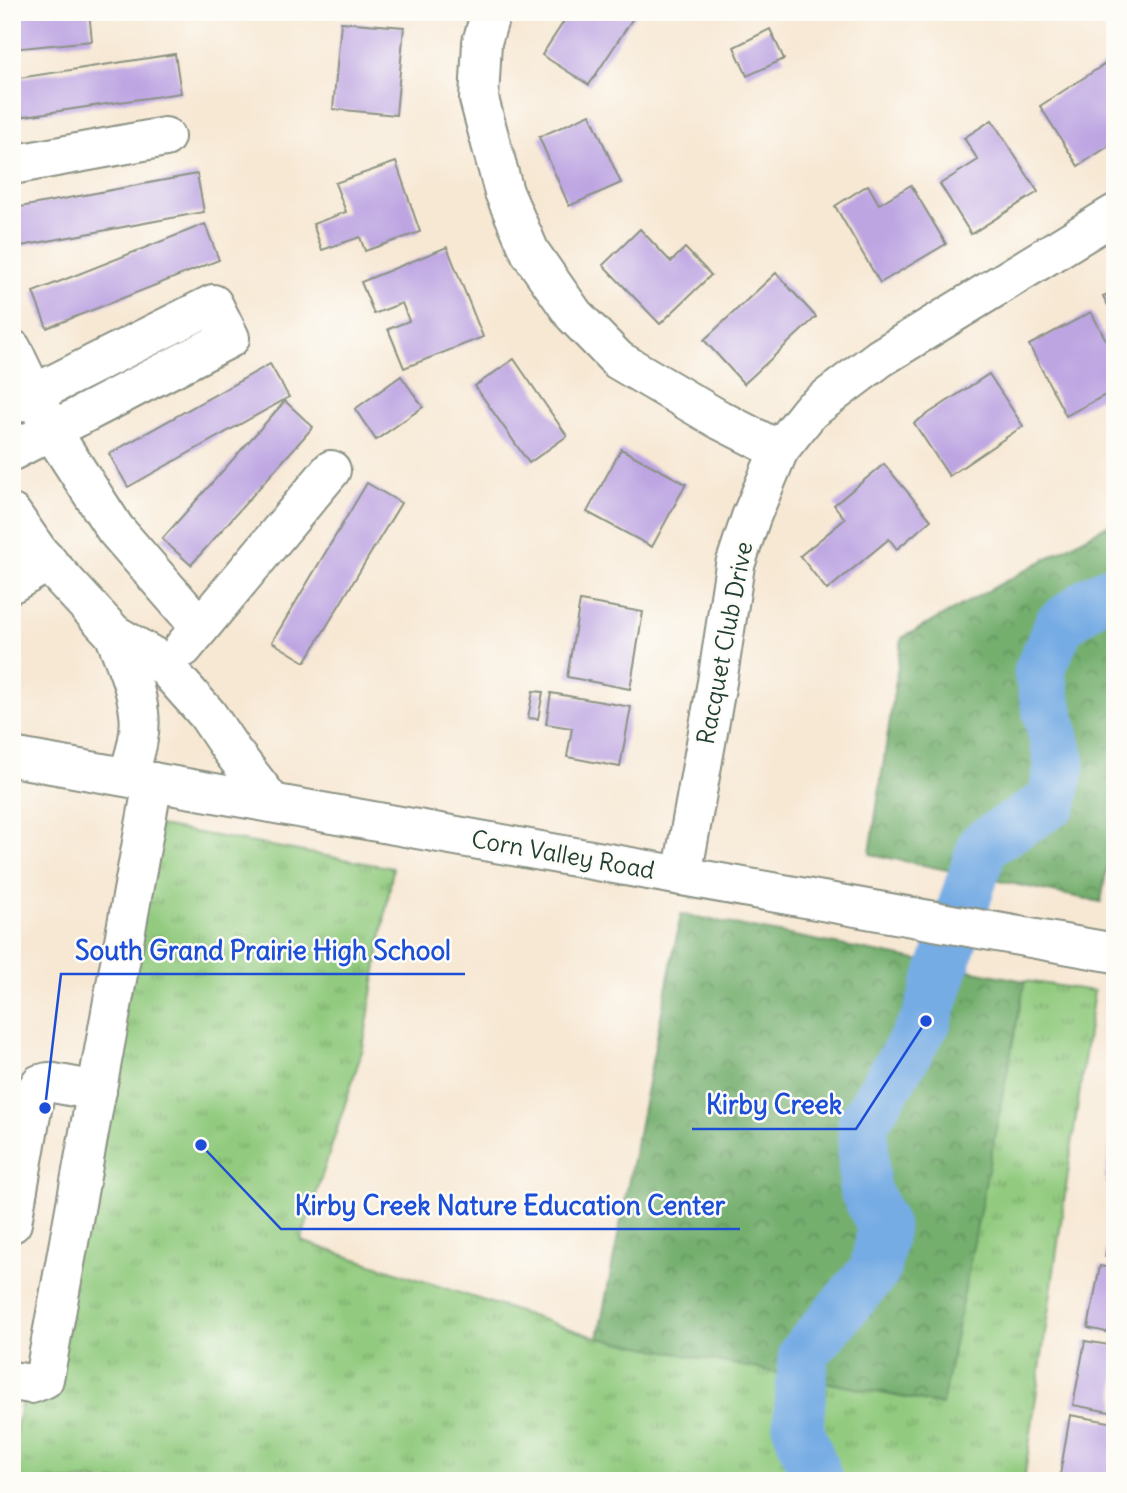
<svg xmlns="http://www.w3.org/2000/svg" width="1127" height="1493" font-family="Delius,sans-serif">
<style>
.forest{fill:url(#forest-crowns);stroke:#4a7651;stroke-width:2}
.park{fill:url(#park-tufts);stroke:#58845a;stroke-width:2}
.lines{fill:none;stroke-linecap:round;stroke-linejoin:round}
.river{stroke:#76ace4;stroke-width:51}
.building{fill:#bda5e2}
.minor-casing{stroke:#8b9284;stroke-width:42}
.major-casing{stroke:#8b9284;stroke-width:42}
.minor{stroke:#fff;stroke-width:38}
.major{stroke:#fff;stroke-width:38}
.labels{text-anchor:middle;stroke-width:5;stroke-linejoin:round;paint-order:stroke}
.street-label{font-size:24px;fill:#1f3d34;stroke:#fdfcf7}
.leader{fill:none;stroke:#1d4ed8;stroke-width:2.5}
.callout-dot{fill:#1d4ed8;stroke:#fdfcf7;stroke-width:2.5}
.callout-label{font-size:26px;text-anchor:middle;font-weight:bold;fill:#1d4ed8;stroke:#fdfcf7;stroke-width:5;stroke-linejoin:round;paint-order:stroke}
</style>
<defs>
<pattern id="forest-crowns" width="20" height="18" patternUnits="userSpaceOnUse" patternTransform="scale(1.75)"><rect width="20" height="18" fill="#75af6e"/><path d="M2 6a3 3 0 1 1 6 0M12 15a3 3 0 1 1 6 0" fill="none" stroke="#5f905b"/></pattern>
<pattern id="park-tufts" width="24" height="20" patternUnits="userSpaceOnUse" patternTransform="scale(1.75)"><rect width="24" height="20" fill="#92cb7f"/><path d="M3 7l-1-3M5 7V3M7 7l1-3M15 17l-1-3M17 17v-4M19 17l1-3" fill="none" stroke="#77a669"/></pattern>
</defs>
<rect width="100%" height="100%" fill="#fdfcf7"/>
<filter id="ink" filterUnits="userSpaceOnUse"><feTurbulence type="fractalNoise" baseFrequency=".0143" numOctaves="2"/><feDisplacementMap in="SourceGraphic" scale="14" xChannelSelector="R" yChannelSelector="G"/><feConvolveMatrix kernelMatrix="1 2 1 2 8 2 1 2 1" color-interpolation-filters="sRGB"/></filter>
<filter id="wash" filterUnits="userSpaceOnUse"><feTurbulence type="fractalNoise" baseFrequency=".00686" numOctaves="4" result="noise"/><feDisplacementMap in="SourceGraphic" scale="28" xChannelSelector="R" yChannelSelector="G"/><feGaussianBlur stdDeviation="1.57" result="paint"/><feColorMatrix in="noise" values="0 0 0 0 0 0 0 0 0 0 0 0 0 0 0 0 0 1.4 0 .05"/><feComposite in="paint" operator="in"/></filter>
<g filter="url(#wash)">
<rect width="100%" height="100%" fill="#f7e8d4"/>
<!-- forest -->
<g class="forest">
<polygon points="1115,521 1115,822 1101,902 870,854 902,638"/>
<polygon points="681,914 1025,981 943,1405 598,1338"/>
</g>
<!-- park -->
<polygon class="park" points="132,821 393,868 363,1048 301,1241 598,1338 942,1405 1025,981 1094,991 1024,1481 12,1481 12,1453"/>
<g class="lines">
<!-- river -->
<polyline class="river" points="818,1481 798,1428 804,1353 875,1270 883,1227 864,1188 863,1123 926,1021 983,845 1052,802 1060,764 1039,672 1059,625 1093,600 1115,589"/>
</g>
<g id="blocks">
<!-- building -->
<g class="building">
<polygon points="12,12 89,12 92,41 12,49"/>
<polygon points="570,12 637,12 589,85 542,55"/>
<polygon points="341,22 404,27 396,115 333,109"/>
<polygon points="770,29 784,59 747,76 734,47"/>
<polygon points="175,54 181,93 12,118 12,79"/>
<polygon points="1105,64 1115,79 1115,142 1078,166 1040,106"/>
<polygon points="590,114 621,183 569,206 539,137"/>
<polygon points="992,120 1038,192 971,234 940,184 978,160 964,138"/>
<polygon points="396,162 420,232 365,251 360,237 322,250 313,224 346,212 335,183"/>
<polygon points="197,174 204,212 21,246 15,208"/>
<polygon points="868,185 879,204 911,185 946,244 880,283 835,206"/>
<polygon points="205,224 219,260 47,328 33,292"/>
<polygon points="640,229 671,262 685,248 711,275 660,324 603,265"/>
<polygon points="447,247 483,337 404,368 388,329 409,321 402,303 374,314 361,282"/>
<polygon points="776,273 816,317 744,384 704,340"/>
<polygon points="1115,291 1115,319 1103,296"/>
<polygon points="1091,312 1115,357 1115,390 1066,416 1029,345"/>
<polygon points="514,359 567,436 529,463 475,386"/>
<polygon points="270,364 289,397 128,487 109,454"/>
<polygon points="989,374 1023,426 949,476 914,423"/>
<polygon points="401,376 423,407 376,440 355,409"/>
<polygon points="285,401 313,427 191,565 162,539"/>
<polygon points="621,449 686,484 652,547 587,512"/>
<polygon points="884,464 931,520 897,549 889,539 827,590 800,556 845,519 834,505"/>
<polygon points="367,483 401,503 305,662 272,642"/>
<polygon points="580,601 643,612 630,689 567,677"/>
<polygon points="533,691 543,692 538,719 528,718"/>
<polygon points="551,693 631,707 620,767 567,757 572,728 546,724"/>
<polygon points="1113,1129 1115,1129 1115,1181 1105,1179"/>
<polygon points="1113,1209 1115,1209 1115,1259 1105,1257"/>
<polygon points="1100,1266 1115,1269 1115,1334 1088,1328"/>
<polygon points="1085,1341 1115,1346 1115,1413 1073,1405"/>
<polygon points="1070,1415 1115,1423 1115,1436 1112,1452 1115,1452 1115,1481 1059,1481"/>
</g>
</g>
</g>
<g filter="url(#ink)">
<use href="#blocks" fill-opacity="0" stroke="#8b9284" stroke-width="2"/>
<g class="lines">
<defs>
<g id="minor">
<polyline points="491,12 482,42 479,99 504,192 530,252 574,315 618,360 720,420 779,450"/>
<polyline points="12,165 165,137"/>
<polyline points="12,349 51,430 115,529 200,627"/>
<polyline points="12,405 213,304 230,338 12,451"/>
<polyline points="12,514 39,553 114,634 159,660 207,714 232,751 272,803"/>
<polyline points="12,583 48,562"/>
<path d="M114 634C124 659 136 686 139 713 142 734 134 757 128 777"/>
<polyline points="183,648 331,470"/>
<polyline points="682,876 717,682 735,565 751,517 779,450 810,411 880,358 1115,214"/>
<polyline points="12,1223 35,1092 40,1084 48,1082 97,1091"/>
<polyline points="12,1381 31,1384 44,1379 153,782"/>
</g>
<polyline id="major" points="12,757 1115,953"/>
</defs>
<!-- minor casing -->
<use href="#minor" class="minor-casing"/>
<!-- major casing -->
<use href="#major" class="major-casing"/>
<!-- minor -->
<use href="#minor" class="minor"/>
<!-- major -->
<use href="#major" class="major"/>
</g>
</g>
<g class="labels">
<!-- street labels -->
<g class="street-label">
<text transform="translate(725 643) rotate(-79)" y="8">Racquet Club Drive</text>
<text transform="translate(563 855) rotate(10)" y="8">Corn Valley Road</text>
</g>
</g>
<!-- callouts -->
<path class="leader" d="M45 1108L61 974H465M926 1021L856 1129H692M201 1145L281 1229H740"/>
<g class="callout-dot">
<circle cx="45" cy="1108" r="7"/>
<circle cx="926" cy="1021" r="7"/>
<circle cx="201" cy="1145" r="7"/>
</g>
<g class="callout-label">
<text x="263" y="960">South Grand Prairie High School</text>
<text x="774" y="1114">Kirby Creek</text>
<text x="510" y="1215">Kirby Creek Nature Education Center</text>
</g>
<!-- margin -->
<rect width="1127" height="1493" fill="none" stroke="#fdfcf7" stroke-width="42"/>
</svg>
